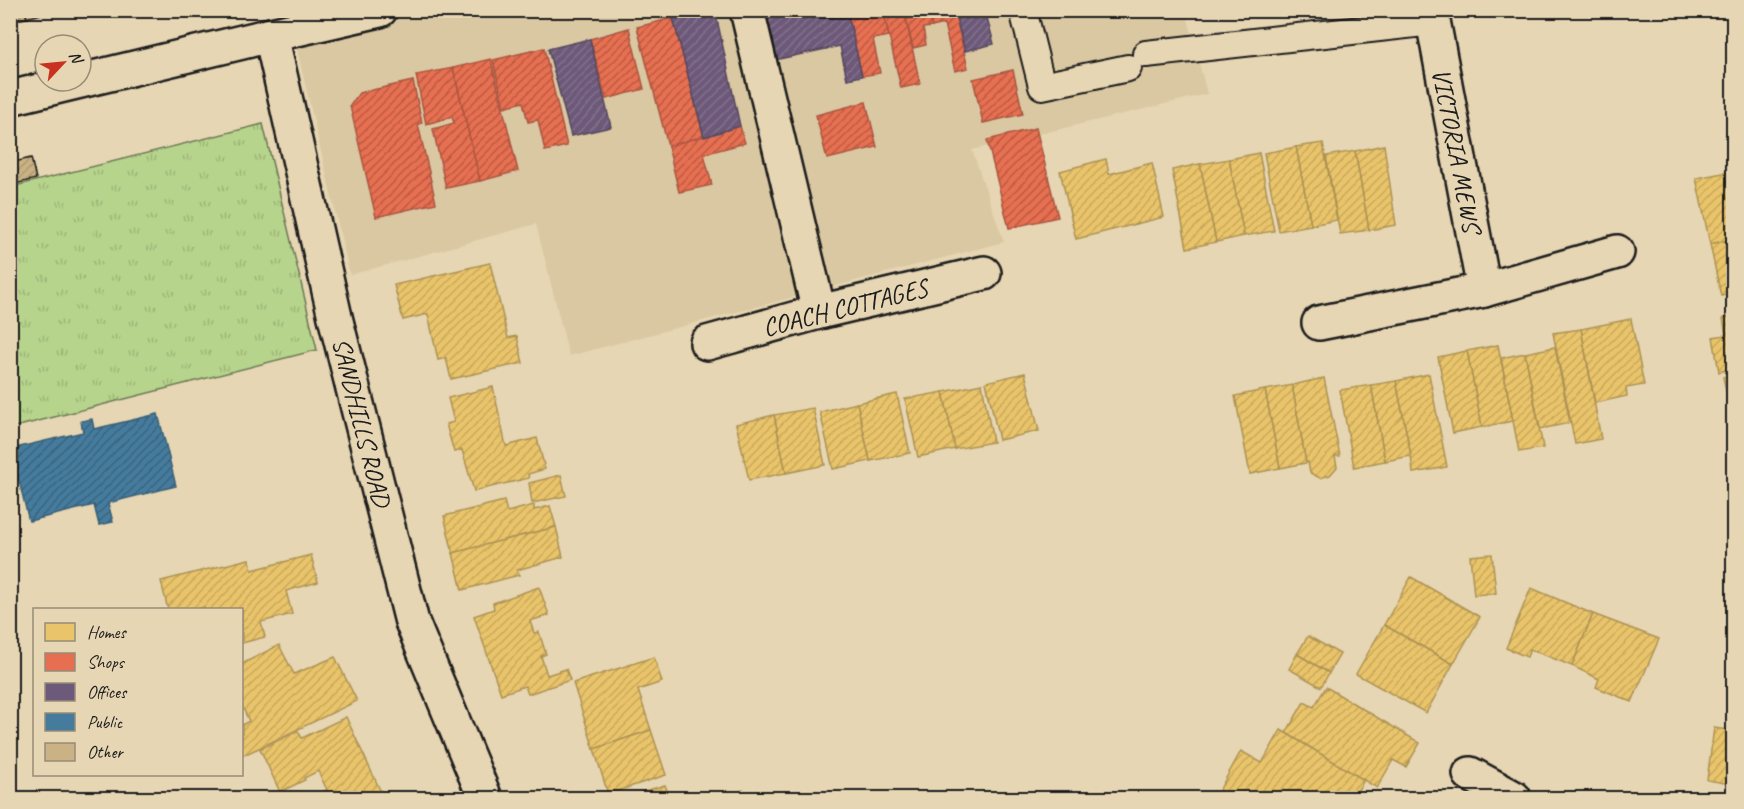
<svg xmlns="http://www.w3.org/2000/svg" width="1744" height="809" font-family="Caveat,sans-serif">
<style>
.built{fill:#dac8a2}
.grass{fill:url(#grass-tufts);stroke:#6a7854;stroke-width:1.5}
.homes{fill:url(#homes-hatch);stroke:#ac9253;stroke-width:1.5}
.shops{fill:url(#shops-hatch);stroke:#aa5641;stroke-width:1.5}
.offices{fill:url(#offices-hatch);stroke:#55475e;stroke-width:1.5}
.public{fill:url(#public-hatch);stroke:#395e76;stroke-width:1.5}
.building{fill:url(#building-hatch);stroke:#1c1c1c;stroke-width:1.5}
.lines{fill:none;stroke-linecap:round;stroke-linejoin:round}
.lane-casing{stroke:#1c1c1c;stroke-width:30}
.street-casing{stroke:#1c1c1c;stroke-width:38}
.secondary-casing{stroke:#1c1c1c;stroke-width:38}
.lane{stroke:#e7d6b3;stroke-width:26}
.street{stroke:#e7d6b3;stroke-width:33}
.secondary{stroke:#e7d6b3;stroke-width:33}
.labels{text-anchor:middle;stroke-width:6;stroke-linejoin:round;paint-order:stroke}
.street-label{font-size:26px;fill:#1c1c1c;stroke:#e7d6b3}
</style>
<defs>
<pattern id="grass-tufts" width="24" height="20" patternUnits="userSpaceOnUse" patternTransform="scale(1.5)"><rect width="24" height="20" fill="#b7d48c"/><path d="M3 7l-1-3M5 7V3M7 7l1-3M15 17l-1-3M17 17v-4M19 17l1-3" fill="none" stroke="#9db578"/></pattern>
<pattern id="homes-hatch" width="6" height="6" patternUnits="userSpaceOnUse" patternTransform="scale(1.5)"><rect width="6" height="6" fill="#e9c46a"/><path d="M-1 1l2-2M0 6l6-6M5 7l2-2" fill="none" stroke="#c7a85b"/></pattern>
<pattern id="shops-hatch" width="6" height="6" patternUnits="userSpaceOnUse" patternTransform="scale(1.5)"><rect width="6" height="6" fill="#e76f51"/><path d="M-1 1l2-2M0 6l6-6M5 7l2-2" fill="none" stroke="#ba5a42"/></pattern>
<pattern id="offices-hatch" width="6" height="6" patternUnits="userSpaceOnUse" patternTransform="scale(1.5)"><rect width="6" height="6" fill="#6d597a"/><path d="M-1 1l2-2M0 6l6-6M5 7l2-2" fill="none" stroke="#80728a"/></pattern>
<pattern id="public-hatch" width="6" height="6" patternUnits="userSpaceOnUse" patternTransform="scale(1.5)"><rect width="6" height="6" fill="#457b9d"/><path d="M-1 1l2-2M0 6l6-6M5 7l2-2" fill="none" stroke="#39647f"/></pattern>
<pattern id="building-hatch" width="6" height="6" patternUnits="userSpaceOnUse" patternTransform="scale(1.5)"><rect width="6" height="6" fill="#cab284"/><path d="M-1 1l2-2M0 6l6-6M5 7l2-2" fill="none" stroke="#ad9871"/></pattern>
</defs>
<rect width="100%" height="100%" fill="#e7d6b3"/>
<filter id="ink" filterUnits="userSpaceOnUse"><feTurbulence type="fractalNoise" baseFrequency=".0167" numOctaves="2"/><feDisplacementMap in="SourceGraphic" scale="12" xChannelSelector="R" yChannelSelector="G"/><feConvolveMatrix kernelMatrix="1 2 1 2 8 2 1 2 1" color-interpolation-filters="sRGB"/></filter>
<g filter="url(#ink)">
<!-- built -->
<polygon class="built" points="288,11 1186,11 1207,94 972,150 1004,242 569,356 536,224 350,275"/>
<!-- grass -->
<polygon class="grass" points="263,124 317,350 11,428 11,187"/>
<!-- homes -->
<g class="homes">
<polygon points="1323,143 1337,220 1311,225 1296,147"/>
<polygon points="1384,145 1396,225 1369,230 1355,151"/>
<polygon points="1296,147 1311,225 1279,231 1264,153"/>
<polygon points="1355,151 1369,230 1340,234 1326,156"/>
<polygon points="1259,153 1274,231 1244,236 1229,159"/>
<polygon points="1106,159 1109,174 1152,163 1164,217 1076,239 1060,171"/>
<polygon points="1229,159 1244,236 1216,242 1200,164"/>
<polygon points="1200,164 1216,242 1187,248 1172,170"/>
<polygon points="1734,171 1734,239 1710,244 1696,178"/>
<polygon points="1734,239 1734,293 1721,296 1710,244"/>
<polygon points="490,263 508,338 517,336 523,363 451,379 446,358 438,360 428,314 403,320 394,285"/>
<polygon points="1734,316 1734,368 1719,372 1713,337 1726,335 1723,318"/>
<polygon points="1631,319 1644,385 1626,388 1627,396 1595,403 1581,329"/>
<polygon points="1581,329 1601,439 1575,444 1553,333"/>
<polygon points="1498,345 1513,421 1482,427 1467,351"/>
<polygon points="1555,347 1570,423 1540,429 1525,353"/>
<polygon points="1467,351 1482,427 1453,433 1438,357"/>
<polygon points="1525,353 1543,448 1519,452 1501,358"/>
<polygon points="1025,373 1039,431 999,440 986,382"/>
<polygon points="1429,374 1447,467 1413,473 1411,456 1396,381"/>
<polygon points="1734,374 1734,404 1729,405 1723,377"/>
<polygon points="1324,378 1340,456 1335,456 1337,467 1330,475 1320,478 1310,473 1308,462 1306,463 1292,385"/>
<polygon points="1396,381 1411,456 1385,461 1371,385"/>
<polygon points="982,384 993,442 955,449 943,392"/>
<polygon points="1292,385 1306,463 1280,468 1265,390"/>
<polygon points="1371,385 1385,461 1354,467 1340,390"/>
<polygon points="493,387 506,446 537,438 545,469 528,474 529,478 474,491 462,450 454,452 446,424 454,422 448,398"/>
<polygon points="1265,390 1280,468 1250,474 1235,396"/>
<polygon points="943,392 955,449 918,457 905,399"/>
<polygon points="897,394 910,453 870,461 857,403"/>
<polygon points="857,403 870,461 833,469 820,412"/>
<polygon points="813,408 825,465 786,473 774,415"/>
<polygon points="774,415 786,473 749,480 736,424"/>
<polygon points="561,475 566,496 532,503 529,483"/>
<polygon points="504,501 507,512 534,505 534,510 550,506 556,527 453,553 444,516"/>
<polygon points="556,527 563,557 517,570 519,575 462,590 453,553"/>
<polygon points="1492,554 1496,593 1474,595 1470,556"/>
<polygon points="311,555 318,582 286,591 292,614 261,622 265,637 242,643 242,610 204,610 204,607 194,610 168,610 161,581 249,559 252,570"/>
<polygon points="1411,577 1480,617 1453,664 1384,625"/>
<polygon points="539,587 549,615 530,621 534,633 539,632 546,654 541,656 547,675 566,669 570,680 528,694 525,686 501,694 474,616 494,609 493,603"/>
<polygon points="1531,588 1593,614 1572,666 1530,649 1527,657 1506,648"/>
<polygon points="1593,614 1659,639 1632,702 1596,687 1599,679 1572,666"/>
<polygon points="1384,625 1453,664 1426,713 1356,674"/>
<polygon points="1308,636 1340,654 1329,673 1297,654"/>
<polygon points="279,645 294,674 335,657 357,701 244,755 242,755 242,725 249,721 242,706 242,664"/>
<polygon points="1297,654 1329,673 1321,687 1289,669"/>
<polygon points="654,657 662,682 638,690 651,730 594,749 573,683"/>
<polygon points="1326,687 1420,743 1406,767 1393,760 1377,788 1286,733 1304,702 1314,707"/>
<polygon points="346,717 381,792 367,798 314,798 313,796 327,790 318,771 304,778 305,780 280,792 260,749 298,731 302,738"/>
<polygon points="1714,728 1734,731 1734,798 1729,798 1731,784 1707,780"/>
<polygon points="651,730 666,775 608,794 594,749"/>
<polygon points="1281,730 1364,780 1353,798 1215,798 1241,751 1262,763"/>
<polygon points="665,785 670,798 622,798"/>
<polygon points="744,790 748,798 718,798"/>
<polygon points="381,792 384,798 367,798"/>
</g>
<!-- shops -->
<g class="shops">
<polygon points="847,10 883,10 889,36 873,39 880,73 862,76"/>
<polygon points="883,10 904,10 920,84 901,88"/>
<polygon points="904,10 928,10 932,27 923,28 926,45 913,48"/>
<polygon points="928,10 954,10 968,68 955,71 944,24 932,27"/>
<polygon points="1351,10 1381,10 1382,13 1353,19"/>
<polygon points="673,18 704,137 668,146 637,27"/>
<polygon points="629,28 644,89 606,99 590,39"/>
<polygon points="544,48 567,146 545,151 538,120 528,122 523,102 504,107 493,60"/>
<polygon points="491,59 518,171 480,181 453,68"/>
<polygon points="453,68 480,181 446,188 433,129 454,123 452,117 426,124 416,75"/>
<polygon points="1013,70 1023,114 983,123 973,79"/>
<polygon points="413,81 422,123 418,124 436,203 376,217 350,106 359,93"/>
<polygon points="866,102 877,147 827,159 816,115"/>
<polygon points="740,126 745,143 704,154 712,185 679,192 668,146"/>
<polygon points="1036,128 1058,217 1009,228 987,140"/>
</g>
<!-- offices -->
<g class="offices">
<polygon points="699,10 715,10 740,126 704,137 673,18"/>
<polygon points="762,10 847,10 862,76 847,79 840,46 774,60"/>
<polygon points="954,10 985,10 994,44 965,51"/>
<polygon points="590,39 611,127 571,136 548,49"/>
</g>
<!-- public -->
<polygon class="public" points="158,414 176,486 108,503 113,522 99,525 94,505 29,521 11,449 83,432 81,421 92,419 94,429"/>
<!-- building -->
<g class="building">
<polygon points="10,10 25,10 27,18 10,21"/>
<polygon points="25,10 55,10 27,18"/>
<polygon points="31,158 36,179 10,185 10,163"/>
</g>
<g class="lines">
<defs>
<g id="lane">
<polyline points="1023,10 1042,86 1128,68"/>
<polyline points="1146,54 1433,22"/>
</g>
<g id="street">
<polyline points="747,10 819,312"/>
<polyline points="1431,10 1484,290"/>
<polyline points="1319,323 1484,290 1617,252"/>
<polyline points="707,343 819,312 984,273"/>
<polyline points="1470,774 1514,798"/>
</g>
<g id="secondary">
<polyline points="271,35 335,317 412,622 485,798"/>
<polyline points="10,98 271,35 380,10"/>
</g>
</defs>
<!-- lane casing -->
<use href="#lane" class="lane-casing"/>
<!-- street casing -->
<use href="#street" class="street-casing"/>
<!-- secondary casing -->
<use href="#secondary" class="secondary-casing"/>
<!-- lane -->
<use href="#lane" class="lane"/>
<!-- street -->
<use href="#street" class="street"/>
<!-- secondary -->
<use href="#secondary" class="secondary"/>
</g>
</g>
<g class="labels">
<!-- street labels -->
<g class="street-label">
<text transform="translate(1457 150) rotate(79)" y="9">VICTORIA MEWS</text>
<text transform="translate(845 307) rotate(-14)" y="9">COACH COTTAGES</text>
<text transform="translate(362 422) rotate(76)" y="9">SANDHILLS ROAD</text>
</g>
</g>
<!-- margin -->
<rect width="1744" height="809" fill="none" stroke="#e7d6b3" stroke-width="36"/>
<rect x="18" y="18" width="1708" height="773" fill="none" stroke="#1c1c1c" stroke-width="2" filter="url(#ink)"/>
<!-- legend -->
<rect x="33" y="608" width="210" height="168" fill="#e7d6b3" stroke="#968c77" stroke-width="1.5"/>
<rect x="45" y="623" width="30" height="18" fill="#e9c46a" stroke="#968c77" stroke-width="1.5"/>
<text x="87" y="638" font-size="18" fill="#1c1c1c">Homes</text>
<rect x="45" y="653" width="30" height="18" fill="#e76f51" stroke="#968c77" stroke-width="1.5"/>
<text x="87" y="668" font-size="18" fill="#1c1c1c">Shops</text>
<rect x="45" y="683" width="30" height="18" fill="#6d597a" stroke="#968c77" stroke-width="1.5"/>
<text x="87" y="698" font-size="18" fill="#1c1c1c">Offices</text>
<rect x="45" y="713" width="30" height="18" fill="#457b9d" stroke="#968c77" stroke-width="1.5"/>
<text x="87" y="728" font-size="18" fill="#1c1c1c">Public</text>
<rect x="45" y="743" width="30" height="18" fill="#cab284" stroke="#968c77" stroke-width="1.5"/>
<text x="87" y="758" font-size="18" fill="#1c1c1c">Other</text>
<!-- north arrow -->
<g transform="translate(63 63) rotate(64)"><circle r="28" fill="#e7d6b3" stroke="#968c77" stroke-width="1.5"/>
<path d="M0-4.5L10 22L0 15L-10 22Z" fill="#c8321e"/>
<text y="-9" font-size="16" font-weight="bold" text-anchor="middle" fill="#1c1c1c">N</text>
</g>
</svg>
